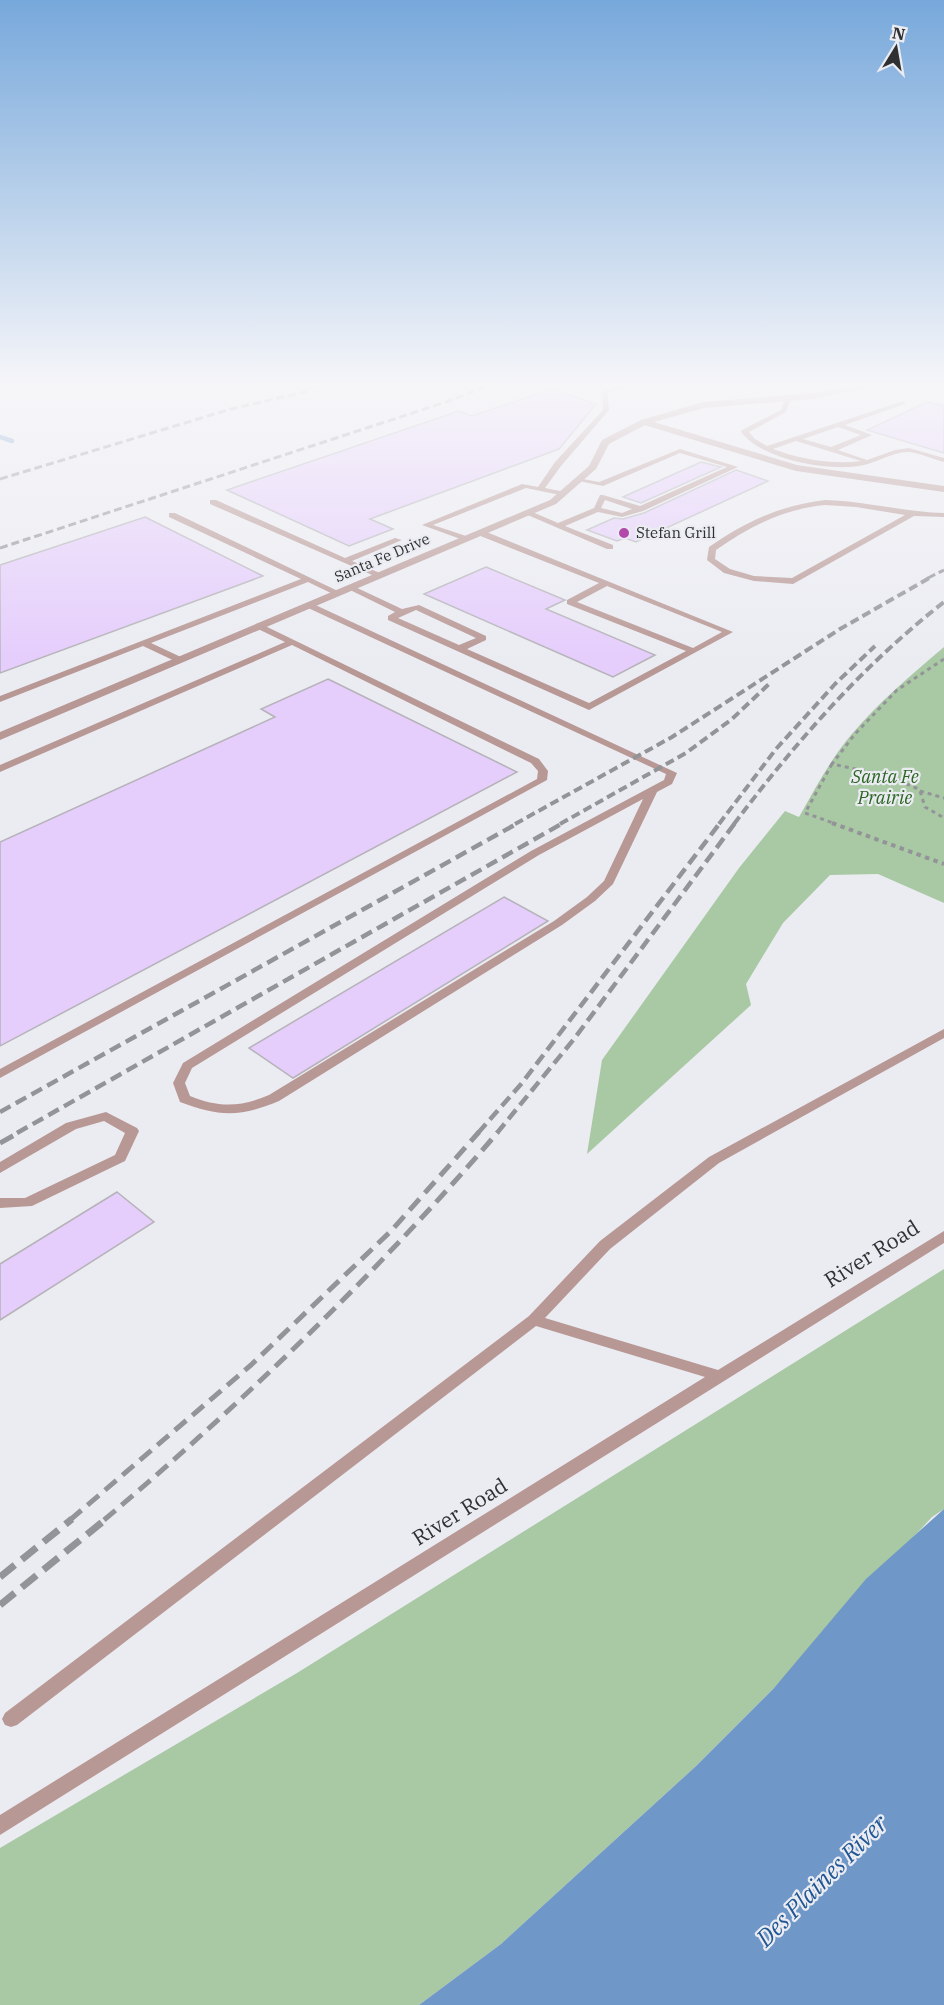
<svg xmlns="http://www.w3.org/2000/svg" width="944" height="2005" font-family="'IBM Plex Serif',serif">
<style>
.green{fill:#a9c8a4}
.water{fill:#6f97c8}
.lines{fill:none;stroke-linecap:round;stroke-linejoin:round}
.stream{stroke:#6f97c8;stroke-width:4.5}
.building{fill:#e5cdfc;stroke:#b5b3b8;stroke-width:1.5}
.path-far1{stroke:#939498;stroke-width:3;stroke-dasharray:4 4;stroke-linecap:butt}
.path{stroke:#939498;stroke-width:4;stroke-dasharray:4.5 4.5;stroke-linecap:butt}
.service{fill:#b89895;fill-rule:evenodd}
.minor{fill:#b89895;fill-rule:evenodd}
.tertiary{fill:#b89895;fill-rule:evenodd}
.motorway{fill:#743734;fill-rule:evenodd}
.rail-far4{stroke:#939498;stroke-width:3;stroke-dasharray:8 4;stroke-linecap:butt}
.rail-far3{stroke:#939498;stroke-width:4;stroke-dasharray:9 4.5;stroke-linecap:butt}
.rail-far2{stroke:#939498;stroke-width:4.5;stroke-dasharray:12 6;stroke-linecap:butt}
.rail-far1{stroke:#939498;stroke-width:5;stroke-dasharray:15 8;stroke-linecap:butt}
.rail{stroke:#939498;stroke-width:7;stroke-dasharray:19 9;stroke-linecap:butt}
.poi-dot{fill:#b148aa;stroke:#ebecf2;stroke-width:2}
.labels{text-anchor:middle;stroke-width:4.5;stroke-linejoin:round;paint-order:stroke}
.far-poi-label{font-size:15px;fill:#2f3032;stroke:#ebecf2;text-anchor:start}
.far-street-label{font-size:15px;fill:#2f3032;stroke:#ebecf2}
.park-label{font-size:18px;font-style:italic;fill:#2b6623;stroke:#ebecf2}
.near-street-label{font-size:21px;fill:#2f3032;stroke:#ebecf2}
.near-water-label{font-size:24px;font-style:italic;fill:#205694;stroke:#ebecf2}
</style>
<rect width="100%" height="100%" fill="#ebecf2"/>
<!-- green -->
<g class="green">
<path d="M944 647V903L878 874 830 875 783 923 746 984 751 1005 587 1154 602 1060 739 868 785 811 799 817C815 789 830 760 851 735 879 702 911 675 944 647Z"/>
<polygon points="944,1269 944,1509 932,1517 774,1688 695,1767 501,1944 419,2005 0,2005 0,1848 297,1673"/>
</g>
<!-- water -->
<polygon class="water" points="944,1509 944,2005 419,2005 501,1944 695,1767 774,1688 866,1579"/>
<g class="lines">
<!-- stream -->
<polyline class="stream" points="0,437 12,441"/>
</g>
<!-- building -->
<g class="building">
<polygon points="552,389 596,404 559,449 370,519 393,529 349,546 227,490 459,411 472,416"/>
<polygon points="927,402 944,406 944,453 867,430"/>
<polygon points="701,462 721,467 641,503 623,497"/>
<polygon points="736,470 768,481 636,542 625,538 617,541 587,530 614,518 623,519 644,513"/>
<polygon points="145,517 263,576 0,673 0,565"/>
<polygon points="486,567 565,600 546,609 655,655 613,677 424,594"/>
<polygon points="328,679 517,772 0,1046 0,842 275,717 261,709"/>
<polygon points="504,897 548,921 293,1078 249,1048"/>
<polygon points="117,1192 154,1222 0,1320 0,1264"/>
</g>
<g class="lines">
<!-- path-far1 -->
<g class="path-far1">
<polyline points="944,659 897,690 855,734 832,764 888,776 916,788 920,791 925,807 944,818"/>
<polyline points="832,764 805,813 836,824"/>
<polyline points="920,791 944,798"/>
</g>
<!-- path -->
<polyline class="path" points="832,823 944,864"/>
<!-- service -->
<g class="service">
<polygon points="633,381 643,381 608,393 609,410 561,466 545,488 565,492 565,496 526,488 433,525 469,537 470,539 466,541 422,525 522,484 538,487 555,462 603,410 602,391"/>
<polygon points="729,381 737,381 745,386 740,387"/>
<path d="M788 396 791 398 786 412 749 432 755 439 767 446 903 401 906 403 905 404 845 425 872 435 838 450 867 460 895 450 909 448 944 458V462C932 459 920 453 908 452 891 452 875 464 859 466 825 471 763 460 741 432L742 430 781 410 785 398ZM838 427 861 435 831 447 803 439ZM796 441 861 461C832 465 800 459 773 449Z"/>
<path d="M680 449 738 467 643 511 622 517 598 512 565 526 613 545V549H607L523 513 530 511 558 523 594 508 600 495H603L640 506 727 467 680 453 603 486 574 480 578 478 599 482ZM605 500 632 509 622 513 601 508Z"/>
<polygon points="210,500 216,500 345,558 395,538 402,540 352,561 382,574 382,578 379,578 210,504"/>
<path d="M825 500C865 501 904 512 944 513V517L914 516 793 584 754 581 724 573 707 560 709 547C745 522 781 505 825 500ZM825 505 856 507 905 515 792 578 754 576 730 569 715 559 716 550C750 526 784 509 825 505Z"/>
<polygon points="169,513 175,513 342,593 335,595 308,582 151,643 183,658 183,662 177,662 143,646 0,702 0,696 301,579 169,517"/>
<path d="M478 531H484L733 632 589 710 388 620V616L395 612 346 588 353 586 402 609 419 605 486 636V640L467 649 589 703 686 651 567 604V600L599 583 478 535ZM607 586 722 632 693 648 577 602ZM416 610 476 638 459 645 398 618Z"/>
<path d="M309 602 677 773 672 784 657 792 613 884 595 901 562 925 279 1101C241 1117 219 1117 180 1102L173 1083 183 1063 531 851 664 780 666 774 306 607 305 605ZM643 799 604 881 587 897 554 921 269 1095C241 1107 219 1108 190 1096L185 1083 192 1068 539 855Z"/>
<polygon points="259,623 539,759 548,771 547,780 0,1078 0,1069 537,779 538,771 531,763 292,645 0,772 0,765 285,642 256,628 256,624"/>
<polygon points="944,1029 944,1038 719,1163 610,1249 545,1318 718,1370 944,1231 944,1243 0,1835 0,1815 705,1377 536,1326 17,1725 11,1727 5,1725 2,1719 5,1713 529,1316 600,1241 709,1157"/>
<polygon points="106,1112 137,1128 139,1131 125,1161 32,1206 0,1208 0,1198 25,1198 115,1155 125,1133 104,1121 76,1129 0,1173 0,1162 66,1123"/>
</g>
<!-- minor -->
<polygon class="minor" points="644,419 797,465 944,486 944,492 796,471 641,424 640,422"/>
<!-- tertiary -->
<polygon class="tertiary" points="886,381 904,381 812,399 704,408 647,424 609,444 596,469 556,504 0,740 0,732 550,500 589,466 602,440 641,420 703,402 812,393"/>
<!-- motorway -->
<polygon class="motorway" points="0,381 12,381 0,387"/>
<!-- rail-far4 -->
<g class="rail-far4">
<polyline points="0,479 231,409 313,390"/>
<polyline points="0,548 449,401 500,381"/>
<polyline points="928,578 944,570"/>
</g>
<!-- rail-far3 -->
<g class="rail-far3">
<polyline points="515,824 672,737 840,629 931,577"/>
<polyline points="560,824 686,753 732,719 769,684"/>
<polyline points="719,824 776,749 835,684 875,646"/>
<path d="M734 824C796 742 862 666 944 602"/>
</g>
<!-- rail-far2 -->
<g class="rail-far2">
<polyline points="0,1112 518,823"/>
<polyline points="17,1133 563,823"/>
<polyline points="478,1133 522,1083 720,823"/>
<polyline points="497,1133 574,1039 735,823"/>
</g>
<!-- rail-far1 -->
<g class="rail-far1">
<polyline points="0,1143 20,1132"/>
<polyline points="70,1520 251,1365 391,1231 479,1132"/>
<path d="M104 1520C245 1401 378 1272 498 1132"/>
</g>
<!-- rail -->
<g class="rail">
<polyline points="0,1577 72,1519"/>
<polyline points="0,1605 106,1519"/>
</g>
</g>
<!-- sky -->
<linearGradient id="sky" x2="0" y2="1"><stop stop-color="#77a8db"/><stop offset="0.58" stop-color="#f6f6f9"/><stop offset="1" stop-color="#f6f6f9" stop-opacity="0"/></linearGradient>
<rect width="944" height="662" fill="url(#sky)"/>
<!-- markers -->
<circle class="poi-dot" cx="624" cy="533" r="6"/>
<g class="labels">
<!-- far-poi labels -->
<g class="far-poi-label">
<text x="636" y="538">Stefan Grill</text>
</g>
<!-- far-street labels -->
<g class="far-street-label">
<text transform="translate(382 558) rotate(-23)" y="5">Santa Fe Drive</text>
</g>
<!-- park labels -->
<g class="park-label">
<text x="885" y="783">Santa Fe<tspan x="885" dy="21">Prairie</tspan></text>
</g>
<!-- near-street labels -->
<g class="near-street-label">
<text transform="translate(872 1254) rotate(-32)" y="7">River Road</text>
<text transform="translate(460 1512) rotate(-32)" y="7">River Road</text>
</g>
<!-- near-water labels -->
<g class="near-water-label">
<text transform="translate(822 1881) rotate(-45)" y="8">Des Plaines River</text>
</g>
</g>
<!-- north arrow -->
<g transform="translate(896 48) rotate(11)" stroke="#ebecf2" stroke-width="4.5" paint-order="stroke">
<path d="M0-4.5L10 22L0 15L-10 22Z" fill="#2f3032"/>
<text y="-9" font-size="16" font-weight="bold" text-anchor="middle" fill="#2f3032">N</text>
</g>
</svg>
